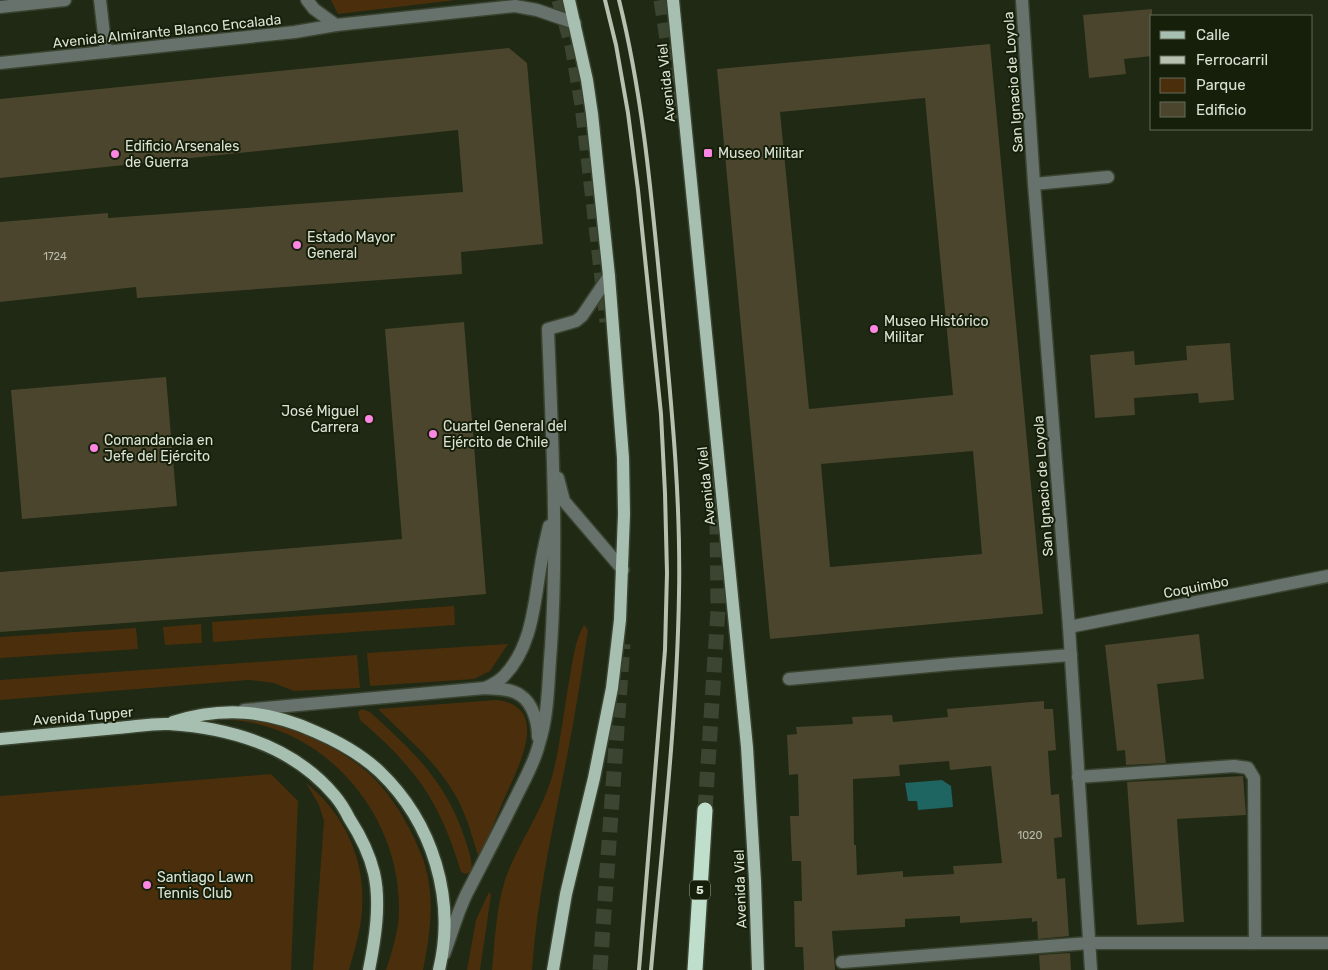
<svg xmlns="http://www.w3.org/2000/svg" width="1328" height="970" font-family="Rubik,sans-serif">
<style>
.green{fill:#4b2f0c}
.water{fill:#1e6460}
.building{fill:#4a452c;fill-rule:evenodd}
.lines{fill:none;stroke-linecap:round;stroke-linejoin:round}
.highway-tunnel{stroke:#3b4531;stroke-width:15;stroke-dasharray:15 8;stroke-linecap:butt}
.minor-casing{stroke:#39432f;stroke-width:15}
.major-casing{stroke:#39432f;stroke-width:15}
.highway-casing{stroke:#39432f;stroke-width:18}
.minor{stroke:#66726b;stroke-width:12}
.major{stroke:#a6bfb0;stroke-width:12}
.highway{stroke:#c0decc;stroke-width:15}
.rail{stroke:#b8c0b0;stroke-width:4}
.poi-dot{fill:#fd86e2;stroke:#161f0a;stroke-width:2}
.labels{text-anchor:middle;stroke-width:4;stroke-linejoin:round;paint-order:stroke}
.number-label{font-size:11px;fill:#b8bcab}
.shield{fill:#161f0a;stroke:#a1a898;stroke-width:1}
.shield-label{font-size:12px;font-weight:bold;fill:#dce3d5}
.street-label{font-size:14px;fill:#dce3d5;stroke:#161f0a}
.poi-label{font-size:14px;fill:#dce3d5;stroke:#161f0a;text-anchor:start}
</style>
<rect width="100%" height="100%" fill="#1f2914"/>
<!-- green -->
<g class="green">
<polygon points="331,0 456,0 338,14"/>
<polygon points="454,606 455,625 213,642 212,622"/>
<polygon points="201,624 202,643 165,645 163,627"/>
<path d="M584 625 588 630C582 670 576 711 568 751 554 824 537 896 532 970H492C495 940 496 909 505 880 518 843 543 811 553 773 561 741 564 708 570 676 573 659 575 640 584 625Z"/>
<polygon points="136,628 138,649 0,658 0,637"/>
<polygon points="508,644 490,671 474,679 370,686 367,653"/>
<polygon points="357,655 360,688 294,691 274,683 249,680 0,700 0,680"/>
<path d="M496 700C552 706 518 767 505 797 496 818 488 838 479 858 473 840 468 820 460 804 440 764 408 739 378 709Z"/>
<path d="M362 709 370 712C414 752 447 782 466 842 469 851 473 862 471 872L465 874 461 872C440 801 416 768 360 720L358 712Z"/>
<path d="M229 717C282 718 353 749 386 792 398 807 407 823 415 840 418 848 423 857 425 865 435 900 430 935 423 970H386C392 951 399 930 399 911 401 816 326 726 230 720Z"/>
<polygon points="271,774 298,801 291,970 0,970 0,796"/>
<path d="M306 783C345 814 366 861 362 910 361 930 354 951 349 970H313L324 821 319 805Z"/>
<polygon points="489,892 491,895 480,970 467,970 476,920"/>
</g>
<!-- water -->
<polygon class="water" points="942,780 951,786 953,807 918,810 917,801 908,801 905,783"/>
<!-- building -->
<g class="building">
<polygon points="1152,9 1152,56 1124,59 1126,74 1089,78 1083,15"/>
<path d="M990 44 1043 614 770 639 717 69ZM925 98 953 395 809 409 780 112ZM973 451 982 554 830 567 821 464Z"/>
<polygon points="509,48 527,63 543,244 461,252 462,274 137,298 136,287 0,302 0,222 108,213 108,218 463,192 458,130 0,178 0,99"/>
<polygon points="464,322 486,594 292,611 0,632 0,572 402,539 385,329"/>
<polygon points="1230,343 1234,400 1199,403 1198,393 1134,398 1135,415 1095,418 1090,355 1134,351 1135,365 1187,360 1186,346"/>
<polygon points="166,377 177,506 22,519 11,390"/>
<polygon points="1199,634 1204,679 1157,684 1166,763 1126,765 1125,750 1117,751 1105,645"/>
<path d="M1044 701V709H1053L1056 750 1048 751 1051 795 1059 794 1062 837 1054 838 1057 879 1065 878 1069 936 1038 939 1037 921 1032 922V918L960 923V916L905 919V927L832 931 835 970H804L803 947H795L794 901H802L801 861H792L790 816H799L798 774 789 775 787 735 797 734 796 727 853 724 852 717 892 715 893 722 948 717 947 709ZM949 761 950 770 991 766 1002 863 953 866 954 874 903 877V871L857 875 856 845H854L853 779 900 776 899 765Z"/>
<polygon points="1243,776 1246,815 1177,819 1184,922 1137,925 1127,782"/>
<polygon points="1070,953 1071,970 1040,970 1039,955"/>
</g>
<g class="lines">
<!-- highway-tunnel -->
<g class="highway-tunnel">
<polyline points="559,0 572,46 582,105 607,322"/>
<polyline points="661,0 679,118"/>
<polyline points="705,810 718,610 717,523 712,457"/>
<polyline points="600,970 623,644"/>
</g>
<defs>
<g id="minor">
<polyline points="100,0 106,52"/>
<polyline points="307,0 314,9 336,25"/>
<polyline points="1022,0 1034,184 1069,627 1091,970"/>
<polyline points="0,7 65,0"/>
<polyline points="0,63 295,32 336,25 515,6 537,10 575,23"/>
<polyline points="1034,184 1108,177"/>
<polyline points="558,478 564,501 623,570"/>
<polyline points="1069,627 1328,576"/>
<polyline points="789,679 952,664 1071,655"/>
<path d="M485 688C492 685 499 681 504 676 533 646 534 602 541 564 543 551 546 539 549 526"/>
<path d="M244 710 485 688C496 689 510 688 520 695 533 703 538 723 538 737"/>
<polyline points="1078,777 1234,766 1248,768 1254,778 1255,943"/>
<path d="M444 954C452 933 458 910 468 891 485 858 502 826 518 793 526 777 535 761 539 744 549 713 548 679 551 647 558 541 552 435 548 329L576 321 582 316 609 276"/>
<polyline points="842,962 1089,943 1328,943"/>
</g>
<g id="major">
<polyline points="673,0 747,747 755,881 758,970"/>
<path d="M173 722C223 706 268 710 316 732 339 742 362 755 380 772 433 823 456 899 439 970"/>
<path d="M0 739C39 735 78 732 117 728 134 727 152 723 169 724 231 728 294 747 335 796 340 802 345 810 349 818 360 835 369 852 374 873 381 903 375 940 369 970"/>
<polyline points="553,970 566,894 594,778 612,688 620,620 624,514 623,458 609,276 592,114 587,80 569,0"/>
</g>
<polyline id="highway" points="695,970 705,810"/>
</defs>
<!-- minor casing -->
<use href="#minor" class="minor-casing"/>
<!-- major casing -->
<use href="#major" class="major-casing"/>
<!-- highway casing -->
<use href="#highway" class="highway-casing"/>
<!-- minor -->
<use href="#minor" class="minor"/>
<!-- major -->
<use href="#major" class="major"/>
<!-- highway -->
<use href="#highway" class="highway"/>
<!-- rail -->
<g class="rail">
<polyline points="605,0 616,45 628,113 638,190 661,414 665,493 667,573 665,650 639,970"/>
<path d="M619 0C644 101 652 203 662 305 671 401 681 497 679 594 677 719 662 845 651 970"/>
</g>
</g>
<!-- markers -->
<g class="poi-dot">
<rect x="703" y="148" width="10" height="10" rx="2.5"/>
<circle cx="115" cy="154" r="5"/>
<circle cx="297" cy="245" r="5"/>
<circle cx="874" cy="329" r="5"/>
<circle cx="369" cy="419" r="5"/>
<circle cx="433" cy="434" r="5"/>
<circle cx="94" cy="448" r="5"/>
<circle cx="147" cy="885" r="5"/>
</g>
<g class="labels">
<!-- number labels -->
<g class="number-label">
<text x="55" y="260">1724</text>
<text x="1030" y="839">1020</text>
</g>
<!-- shield labels -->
<rect class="shield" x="690" y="880.5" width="20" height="19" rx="4"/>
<g class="shield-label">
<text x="700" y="894">5</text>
</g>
<!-- street labels -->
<g class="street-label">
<text transform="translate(167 31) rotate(-6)" y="5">Avenida Almirante Blanco Encalada</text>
<text transform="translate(1013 82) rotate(-94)" y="5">San Ignacio de Loyola</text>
<text transform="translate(666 83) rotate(-96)" y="5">Avenida Viel</text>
<text transform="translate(706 486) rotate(-96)" y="5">Avenida Viel</text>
<text transform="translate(1043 486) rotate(-94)" y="5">San Ignacio de Loyola</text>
<text transform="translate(1196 587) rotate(-11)" y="5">Coquimbo</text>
<text transform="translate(83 716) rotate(-5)" y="5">Avenida Tupper</text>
<text transform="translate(740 889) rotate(-92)" y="5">Avenida Viel</text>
</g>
<!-- poi labels -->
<g class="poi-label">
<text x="125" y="151">Edificio Arsenales<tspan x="125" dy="16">de Guerra</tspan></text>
<text x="718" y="158">Museo Militar</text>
<text x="307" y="242">Estado Mayor<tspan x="307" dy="16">General</tspan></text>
<text x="884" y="326">Museo Histórico<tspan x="884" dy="16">Militar</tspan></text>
<text x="359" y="416" text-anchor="end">José Miguel<tspan x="359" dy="16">Carrera</tspan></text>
<text x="443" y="431">Cuartel General del<tspan x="443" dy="16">Ejército de Chile</tspan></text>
<text x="104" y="445">Comandancia en<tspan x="104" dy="16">Jefe del Ejército</tspan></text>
<text x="157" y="882">Santiago Lawn<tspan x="157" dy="16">Tennis Club</tspan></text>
</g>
</g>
<!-- legend -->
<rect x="1150" y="15" width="162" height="115" fill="#161f0a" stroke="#656d5b"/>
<rect x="1160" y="31" width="25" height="8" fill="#a6bfb0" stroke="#656d5b"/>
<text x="1196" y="40" font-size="15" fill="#dce3d5">Calle</text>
<rect x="1160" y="56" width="25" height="8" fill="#b8c0b0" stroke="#656d5b"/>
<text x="1196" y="65" font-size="15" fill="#dce3d5">Ferrocarril</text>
<rect x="1160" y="78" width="25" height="15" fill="#4b2f0c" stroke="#656d5b"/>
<text x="1196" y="90" font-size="15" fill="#dce3d5">Parque</text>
<rect x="1160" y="102" width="25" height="15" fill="#4a452c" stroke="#656d5b"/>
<text x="1196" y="115" font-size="15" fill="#dce3d5">Edificio</text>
</svg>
